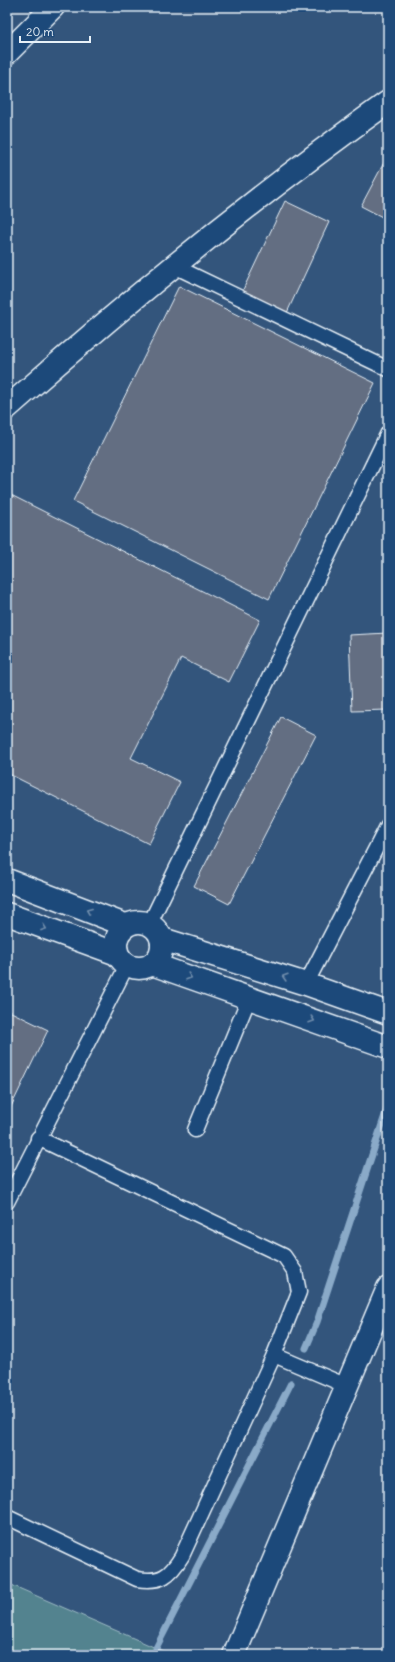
<svg xmlns="http://www.w3.org/2000/svg" width="395" height="1662" font-family="Delius,sans-serif">
<style>
.green{fill:#52838f;stroke:#9dbac4}
.lines{fill:none;stroke-linecap:round;stroke-linejoin:round}
.stream{stroke:#8aaac8;stroke-width:7}
.building{fill:#636e82;stroke:#e8f1f8}
.lane-casing{stroke:#e8f1f8;stroke-width:17}
.street-casing{stroke:#e8f1f8;stroke-width:25}
.lane{stroke:#1f4a7a;stroke-width:14}
.street{stroke:#1f4a7a;stroke-width:22}
.oneway{stroke:#6f8dac}
</style>
<rect width="100%" height="100%" fill="#33557c"/>
<filter id="ink" filterUnits="userSpaceOnUse"><feTurbulence type="fractalNoise" baseFrequency=".025" numOctaves="2"/><feDisplacementMap in="SourceGraphic" scale="8" xChannelSelector="R" yChannelSelector="G"/><feConvolveMatrix kernelMatrix="1 2 1 2 8 2 1 2 1" color-interpolation-filters="sRGB"/></filter>
<g filter="url(#ink)">
<!-- green -->
<polygon class="green" points="7,1583 156,1648 173,1655 7,1655"/>
<g class="lines">
<!-- stream -->
<g class="stream">
<polyline points="306,1348 317,1322 388,1106"/>
<polyline points="158,1655 156,1648 291,1383"/>
</g>
</g>
<!-- building -->
<g class="building">
<polygon points="388,155 388,220 361,206"/>
<polygon points="285,201 329,222 285,317 240,296"/>
<polygon points="179,286 375,383 269,599 73,501"/>
<polygon points="7,493 260,620 229,682 181,658 131,758 180,782 149,844 7,773"/>
<polygon points="388,633 388,710 352,711 349,635"/>
<polygon points="281,717 316,735 229,904 194,886"/>
<polygon points="7,1010 48,1030 7,1115"/>
</g>
<g class="lines">
<defs>
<g id="lane">
<polyline points="174,266 388,369"/>
<polyline points="150,923 388,433"/>
<polyline points="306,984 388,825"/>
<polyline points="195,1130 249,998"/>
<polyline points="7,1202 127,965"/>
<polyline points="274,1355 347,1386"/>
<path d="M7 1517 137 1579C161 1583 170 1576 182 1556L274 1355 299 1292 295 1272 284 1256 38 1138"/>
</g>
<g id="street">
<polyline points="7,53 53,7"/>
<path d="M7 408C129 300 255 197 388 102"/>
<polyline points="7,880 125,925"/>
<polyline points="7,914 117,954"/>
<circle cx="139" cy="945" r="23"/>
<polyline points="162,939 306,984 388,1013"/>
<polyline points="152,964 388,1047"/>
<polyline points="234,1655 388,1288"/>
</g>
</defs>
<!-- lane casing -->
<use href="#lane" class="lane-casing"/>
<!-- street casing -->
<use href="#street" class="street-casing"/>
<!-- lane -->
<use href="#lane" class="lane"/>
<!-- street -->
<use href="#street" class="street"/>
</g>
<!-- one-way arrows -->
<defs><path id="oneway-chevron" d="M-2-3.5L2.5 0L-2 3.5" fill="none" stroke-width="1.6" stroke-linecap="round" stroke-linejoin="round"/></defs>
<g class="oneway">
<use href="#oneway-chevron" transform="translate(89 911) rotate(-159)"/>
<use href="#oneway-chevron" transform="translate(44 928) rotate(20)"/>
<use href="#oneway-chevron" transform="translate(189 977) rotate(19)"/>
<use href="#oneway-chevron" transform="translate(285 977) rotate(-163)"/>
<use href="#oneway-chevron" transform="translate(312 1020) rotate(19)"/>
</g>
</g>
<!-- margin -->
<rect width="395" height="1662" fill="none" stroke="#1f4a7a" stroke-width="24"/>
<rect x="12" y="12" width="371" height="1638" fill="none" stroke="#e8f1f8" stroke-width="1.5" filter="url(#ink)"/>
<!-- scale -->
<path d="M20 36v6h70v-6" fill="none" stroke="#e8f1f8" stroke-width="2"/>
<text x="26" y="36" font-size="12" fill="#e8f1f8" stroke="#1f4a7a" stroke-width="3" paint-order="stroke">20 m</text>
</svg>
